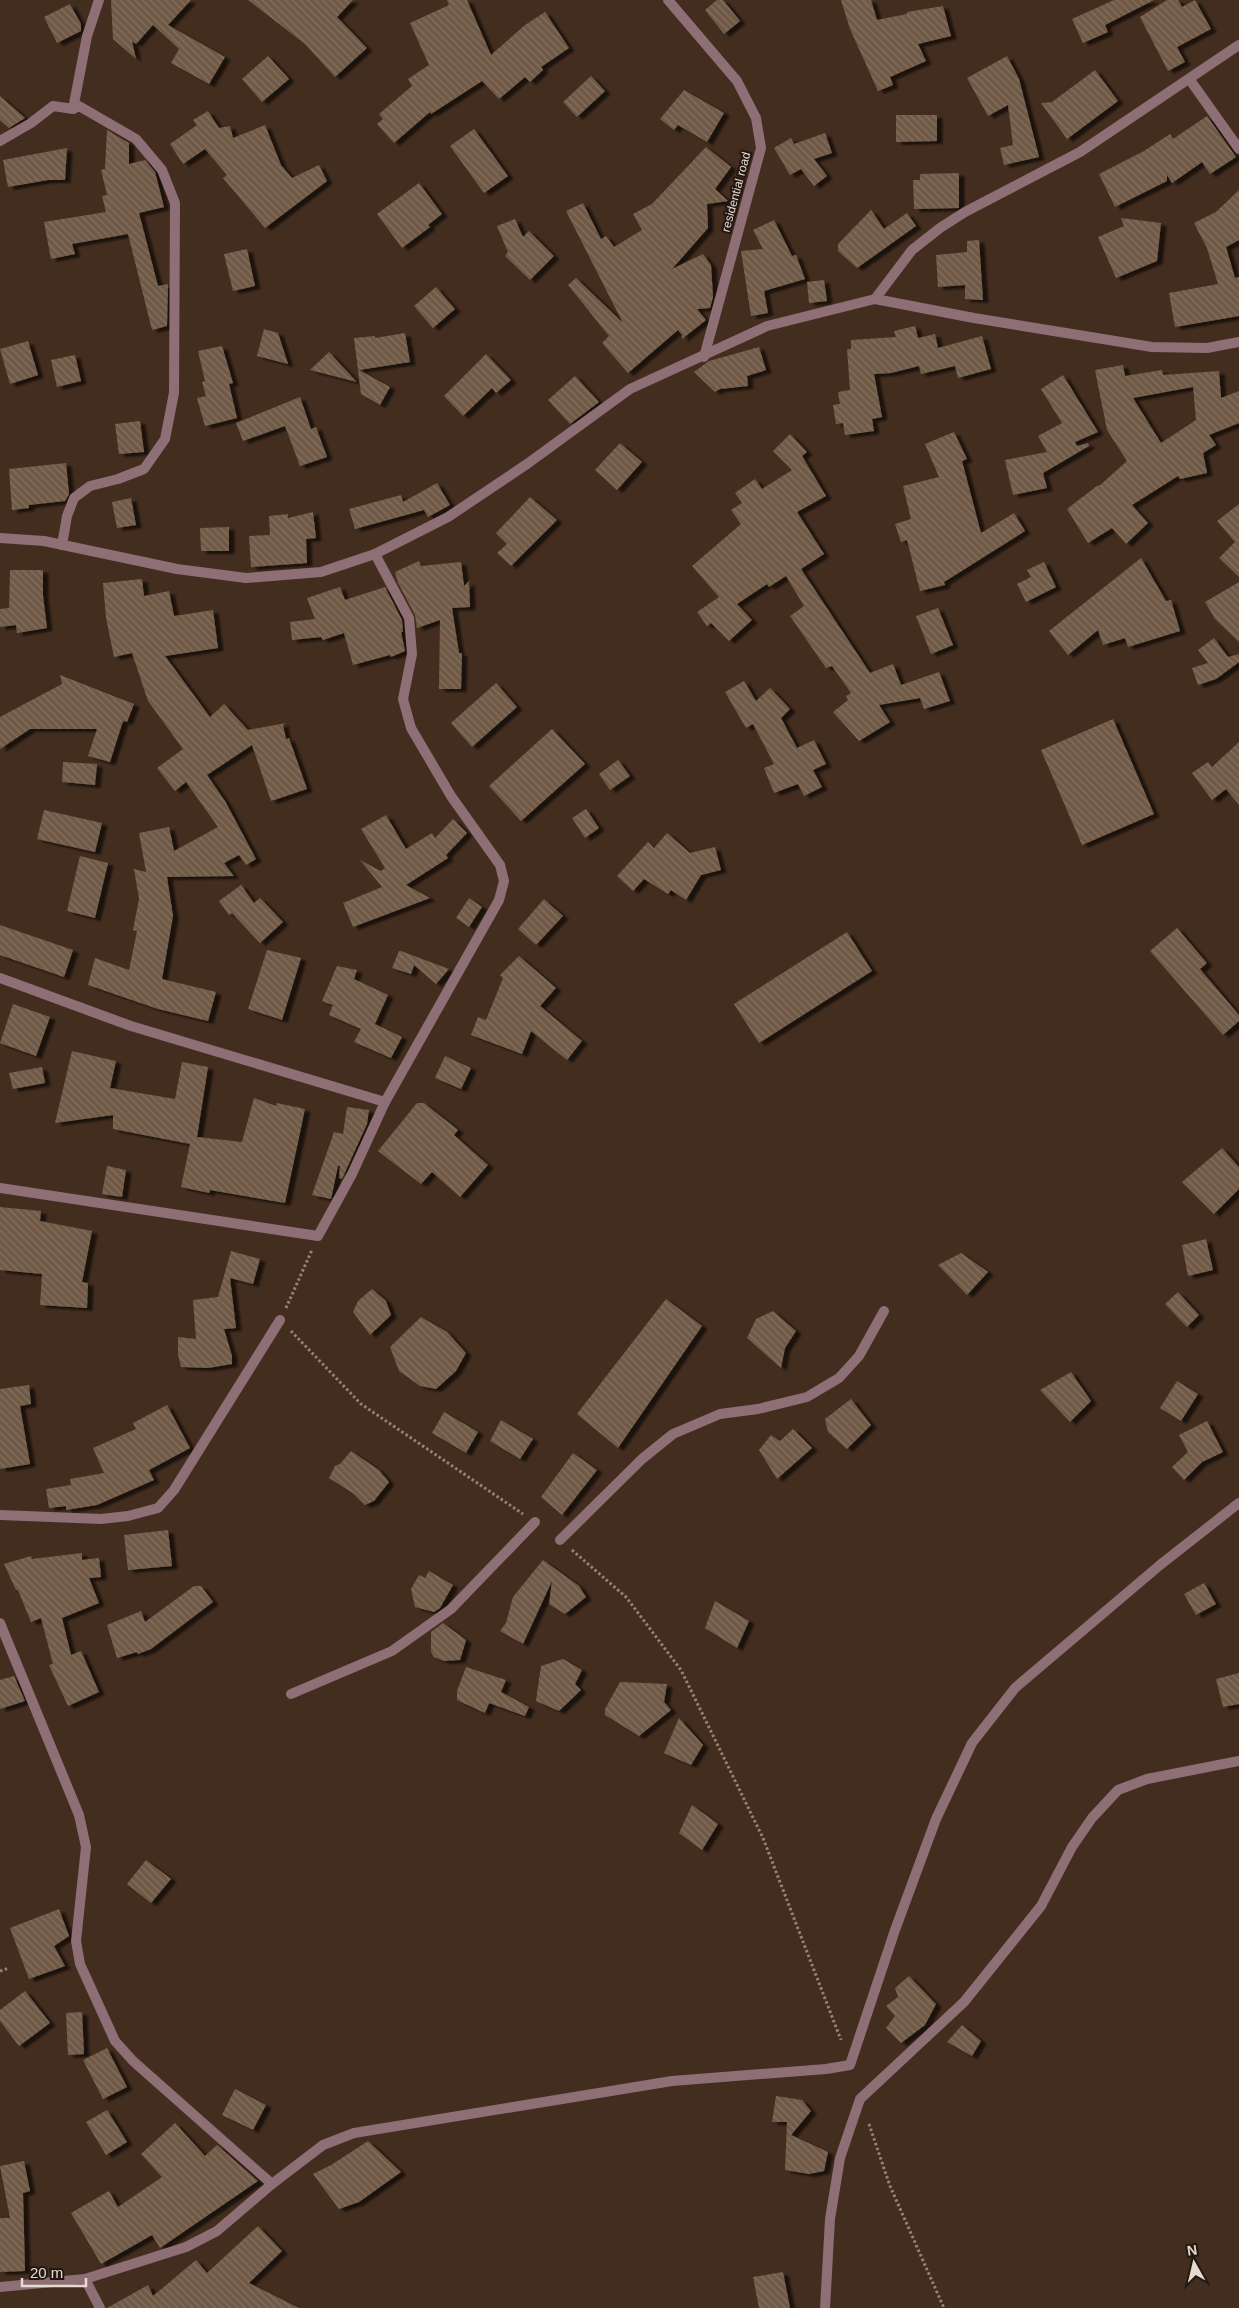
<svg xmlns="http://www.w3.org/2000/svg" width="1239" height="2308" font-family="Arial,sans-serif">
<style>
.building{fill:url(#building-back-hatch);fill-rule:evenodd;filter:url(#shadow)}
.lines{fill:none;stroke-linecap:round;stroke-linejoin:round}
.path{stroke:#968378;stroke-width:3;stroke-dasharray:2.5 2.5;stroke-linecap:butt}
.minor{stroke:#8d6f75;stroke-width:10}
.labels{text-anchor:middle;stroke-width:4.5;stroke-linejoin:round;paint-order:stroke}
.street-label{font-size:12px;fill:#e8d9d0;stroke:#221812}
</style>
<defs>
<pattern id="building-back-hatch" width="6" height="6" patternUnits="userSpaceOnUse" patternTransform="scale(1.25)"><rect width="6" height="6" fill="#6f5a46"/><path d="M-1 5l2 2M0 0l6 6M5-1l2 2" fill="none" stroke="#847160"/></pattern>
<filter id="shadow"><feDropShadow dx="5.5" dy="3" stdDeviation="1" flood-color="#0009"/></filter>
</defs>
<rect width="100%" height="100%" fill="#432d1f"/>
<!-- building -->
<g class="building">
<polygon points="111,0 191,0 168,25 225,57 209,84 171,63 179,49 153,25 136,44 132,41 136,59 113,39"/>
<polygon points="248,0 353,0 337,17 367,48 335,77 305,44"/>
<polygon points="447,0 467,0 491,55 525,25 545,12 569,48 541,67 543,70 530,82 525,77 499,99 482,81 431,114 430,112 394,143 377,124 383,119 379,114 412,86 408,79 429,65 410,23 449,5"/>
<polygon points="717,0 723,0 740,21 724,34 705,10"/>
<polygon points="841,0 871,0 877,20 907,14 907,12 943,6 951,36 918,44 926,61 890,77 893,85 878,91 850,29"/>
<polygon points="1114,0 1154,0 1105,25 1108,32 1083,43 1072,19"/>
<polygon points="1167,0 1178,0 1182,7 1195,0 1211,29 1177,47 1185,62 1168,71 1140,17"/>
<polygon points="70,4 81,24 81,31 57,43 44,17"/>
<polygon points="268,56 289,79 262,102 242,79"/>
<polygon points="1007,56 1019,79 1039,157 1004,165 1000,148 1013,145 1008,105 988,116 967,78"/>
<polygon points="1095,70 1118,101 1067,139 1041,103 1052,102"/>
<polygon points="591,76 605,91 577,117 563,102"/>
<polygon points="684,90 724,113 707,142 678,125 674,130 660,119"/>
<polygon points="0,96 25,118 9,128 0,120"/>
<polygon points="208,111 219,128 230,126 233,138 265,125 281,165 292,178 319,165 327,181 265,228 223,178 227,175 205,149 183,164 170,144 197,125 193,120"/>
<polygon points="896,115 937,115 937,141 896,142"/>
<polygon points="1207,116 1236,157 1210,174 1202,162 1172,183 1167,175 1167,181 1115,207 1099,174 1144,151 1170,134 1173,139"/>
<polygon points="474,129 508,176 484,193 450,146"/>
<polygon points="107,130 129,143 129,164 145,160 155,172 164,207 139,213 158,286 168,284 167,326 152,330 128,234 72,244 75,254 51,259 44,222 106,212 102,196 107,195 101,170 105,169"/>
<polygon points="825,133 832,153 814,159 827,176 814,186 801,169 790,175 774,148 791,138 794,144"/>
<polygon points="706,147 731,167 715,189 728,201 707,204 708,228 672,269 703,254 711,265 713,297 710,308 697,309 706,320 682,339 682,335 678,330 628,373 602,343 609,336 568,285 576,278 623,323 566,211 583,203 601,239 606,236 614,247 642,230 633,214 652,204"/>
<polygon points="67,148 65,180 48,180 8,187 3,160"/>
<polygon points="959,173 959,208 914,209 913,180 920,180 920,174"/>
<polygon points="419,183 442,214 428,225 430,227 402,248 377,214"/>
<polygon points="1239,190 1239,240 1226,247 1235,278 1239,277 1239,316 1175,327 1169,293 1218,284 1207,248 1194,223 1216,212"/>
<polygon points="871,210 884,229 907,213 916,226 857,268 838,251 838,244"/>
<polygon points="1121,218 1161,223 1157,261 1116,278 1098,237 1124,226"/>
<polygon points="515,219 523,237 529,231 554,256 530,280 505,256 508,252 497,226"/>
<polygon points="774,220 792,256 796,255 805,279 764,291 768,313 751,316 741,251 763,249 753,230"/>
<polygon points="979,240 983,300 965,299 965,285 938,287 936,255 967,252 967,241"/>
<polygon points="247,249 255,286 233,291 224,254"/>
<polygon points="824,280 827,301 809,303 807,282"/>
<polygon points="436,287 455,309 433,328 414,306"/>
<polygon points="915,326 918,338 935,334 938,348 982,336 991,369 958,378 955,366 921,374 919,366 891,373 874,374 882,417 872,419 874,431 845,435 843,423 836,424 833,405 840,404 838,392 850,390 847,349 851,349 851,340 896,337 894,331"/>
<polygon points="264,329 278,333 288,364 257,356"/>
<polygon points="405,333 410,362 359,370 390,387 380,405 361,394 354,338 375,336 375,338"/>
<polygon points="28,341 38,375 10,384 0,349"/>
<polygon points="222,346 233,383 229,384 237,418 205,426 197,398 206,396 202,382 205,381 198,351"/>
<polygon points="759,347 766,370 747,376 748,386 720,389 715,392 694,372 709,361"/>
<polygon points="329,352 357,382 310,370"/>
<polygon points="486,354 511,380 496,393 492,388 463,416 444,396"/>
<polygon points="75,355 81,381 57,387 51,360"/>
<path d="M1123 365 1125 376 1162 370 1163 375 1219 371 1221 398 1239 391V423L1209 435 1216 445 1203 453 1207 473 1180 479 1178 476 1132 505 1148 523 1126 544 1112 528 1088 543 1067 509 1098 485 1099 486 1127 461 1107 430 1095 370ZM1193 387 1196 420 1161 443 1133 398Z"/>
<polygon points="1063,375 1098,432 1075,442 1077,446 1088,443 1089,446 1043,473 1047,488 1013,495 1005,460 1047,452 1038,436 1062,423 1041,389"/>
<polygon points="575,376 599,402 570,424 548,400"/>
<polygon points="300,397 311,429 316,427 327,457 300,466 285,426 243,441 236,423"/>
<polygon points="140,421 144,452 119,454 115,424"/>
<polygon points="954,432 967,459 962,461 981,533 1014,513 1025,531 944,582 945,585 920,591 907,540 901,542 895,524 911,519 903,486 939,477 925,444"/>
<polygon points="790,434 807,452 802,456 826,496 797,512 824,554 801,569 870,673 893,664 901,685 939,672 950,701 924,709 920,698 879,705 890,722 859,741 833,712 848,700 846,696 851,693 832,666 826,668 790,616 804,606 786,576 769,587 767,584 737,604 752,620 729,641 711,623 707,626 697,612 719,597 692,566 741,524 731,510 742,503 735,493 755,479 762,489 792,470 773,451"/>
<polygon points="620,443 642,462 617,490 595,470"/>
<polygon points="66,463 69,494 65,501 29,505 29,508 12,510 9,469"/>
<polygon points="437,483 450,505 428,517 424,510 355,529 349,509 401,495 403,502"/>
<polygon points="530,497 557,520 511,566 497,553 507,544 496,533"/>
<polygon points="131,498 136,525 117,528 112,502"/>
<polygon points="1239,504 1239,577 1219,558 1235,542 1217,521"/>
<polygon points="313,512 316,538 306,539 307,563 251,567 249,536 270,535 269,516 288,514 288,518"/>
<polygon points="229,527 229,551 201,551 200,528"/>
<polygon points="1141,558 1166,601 1171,600 1180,631 1128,647 1125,638 1103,645 1098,630 1068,655 1049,631"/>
<polygon points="419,561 421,566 461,562 464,586 469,581 470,607 452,608 459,653 462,653 461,689 439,689 440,620 417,628 415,615 398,583 395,572"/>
<polygon points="1044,562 1056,587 1026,602 1017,584 1031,577 1027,570"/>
<polygon points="10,570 43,570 43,596 47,628 17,633 16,625 0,627 0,609 9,608"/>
<polygon points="142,579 144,596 169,591 174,616 213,610 218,648 165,656 210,717 224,704 248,730 286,723 283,725 286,739 289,738 307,789 271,801 252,745 207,775 225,801 256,859 246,865 239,855 224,863 234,876 167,877 173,916 162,979 216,992 208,1021 158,1009 88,985 95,958 129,970 137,931 133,930 139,899 134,869 146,872 139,833 169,827 174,851 218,827 186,782 175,791 157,768 183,749 148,701 132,653 114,657 106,618 103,583"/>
<polygon points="1239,582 1239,642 1215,619 1205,602"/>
<polygon points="340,587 345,600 385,587 402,620 403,632 401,632 405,651 391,657 390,655 353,665 344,633 323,640 321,637 292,640 290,622 315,619 307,598"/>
<polygon points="938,608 953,645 931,654 916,616"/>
<polygon points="1214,638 1228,657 1239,654 1239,662 1216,679 1198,685 1192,668 1208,663 1198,650"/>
<polygon points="60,675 134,704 127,722 123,721 110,762 88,756 97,729 30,729 0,749 0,717 62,684"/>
<polygon points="744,681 756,701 770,688 790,709 781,718 797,748 814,740 826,764 813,770 822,787 804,796 798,784 774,793 764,768 774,764 753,724 746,728 725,692"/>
<polygon points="496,683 517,707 472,747 451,723"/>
<polygon points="1113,719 1154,814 1082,845 1041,750"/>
<polygon points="552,729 585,764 521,821 489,786"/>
<polygon points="1239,742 1239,805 1226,789 1212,800 1192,773 1208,762 1212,767"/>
<polygon points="618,760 630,776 610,790 599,774"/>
<polygon points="63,762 97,764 95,785 62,782"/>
<polygon points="586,809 599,828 585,838 572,818"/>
<polygon points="44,810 102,823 95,852 37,839"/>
<polygon points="386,815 406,849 432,833 435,838 453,819 467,833 446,855 448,858 406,885 430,898 353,927 343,903 382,887 360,860 381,871 385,868 361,829"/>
<polygon points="667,833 690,853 715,847 721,870 701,875 686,900 671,890 668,894 644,879 633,891 617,876 648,842 654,848"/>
<polygon points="80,856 108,863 95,918 67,911"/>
<polygon points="241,885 254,903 260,898 283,922 260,943 232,913 229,915 219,901"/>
<polygon points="469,898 482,907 469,927 456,918"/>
<polygon points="544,899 563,916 536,945 518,929"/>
<polygon points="0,925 73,950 64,977 0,955"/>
<polygon points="1177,928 1207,963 1200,969 1239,1015 1239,1021 1223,1035 1150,951"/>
<polygon points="847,932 872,971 759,1043 734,1004"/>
<polygon points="267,950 301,958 282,1020 248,1009"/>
<polygon points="399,951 401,951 449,969 436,984 414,965 411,974 392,968"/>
<polygon points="519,956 556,988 540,1006 582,1041 567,1060 531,1031 522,1054 471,1035 478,1017 486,1020 503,978 500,975"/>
<polygon points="337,966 357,970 354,979 388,995 375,1024 402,1037 391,1058 354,1042 361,1029 329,1015 333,1005 322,1001"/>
<polygon points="13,1004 50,1017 36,1056 0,1043"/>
<polygon points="72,1051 116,1061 110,1088 175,1099 182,1062 208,1067 197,1137 242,1142 254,1098 276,1106 277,1103 305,1109 285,1203 210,1190 209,1193 181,1187 190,1144 113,1129 113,1115 55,1123"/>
<polygon points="445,1056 471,1068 461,1089 435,1078"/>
<polygon points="42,1067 45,1083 13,1089 9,1073"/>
<polygon points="417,1103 424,1103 458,1130 454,1135 488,1165 460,1197 432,1172 421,1184 378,1151"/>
<polygon points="347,1107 369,1110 367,1124 342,1179 339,1178 340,1166 338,1166 331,1199 312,1195 334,1132 343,1134"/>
<polygon points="1222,1148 1239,1167 1239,1189 1214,1214 1182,1182"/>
<polygon points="107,1166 126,1170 122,1197 102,1194"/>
<polygon points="0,1207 41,1211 40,1221 92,1231 82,1282 88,1283 87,1308 40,1305 42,1274 0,1270"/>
<polygon points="1206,1239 1213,1270 1188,1276 1182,1245"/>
<polygon points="231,1251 260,1259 253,1284 230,1278 236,1328 224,1329 232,1356 232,1364 208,1368 181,1367 178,1354 178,1337 196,1339 193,1300 218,1297"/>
<polygon points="961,1253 988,1272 967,1295 938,1265"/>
<polygon points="372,1289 386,1301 391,1315 370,1335 353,1312 358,1301"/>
<polygon points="1178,1292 1199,1315 1187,1327 1165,1304"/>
<polygon points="666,1299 702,1326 618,1448 577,1414"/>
<polygon points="773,1311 796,1331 785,1348 781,1368 747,1338 756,1319"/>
<polygon points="421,1317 447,1332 466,1353 456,1371 436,1389 420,1386 399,1371 390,1347"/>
<polygon points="1071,1372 1091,1401 1070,1422 1040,1390"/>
<polygon points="1177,1381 1198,1394 1181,1421 1160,1408"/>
<polygon points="29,1385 31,1404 20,1406 30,1464 0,1469 0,1389"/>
<polygon points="851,1399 871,1425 847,1449 828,1432 825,1419"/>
<polygon points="167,1405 190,1448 149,1470 154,1480 97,1505 66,1510 66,1506 49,1508 46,1489 71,1485 70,1479 104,1473 93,1448 136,1429 133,1423"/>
<polygon points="444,1412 478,1432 466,1453 432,1433"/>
<polygon points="501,1420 533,1439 520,1459 490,1441"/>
<polygon points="1207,1421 1223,1452 1202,1462 1184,1480 1172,1467 1188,1452 1179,1435"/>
<polygon points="793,1429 812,1448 777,1479 759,1450 771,1435 780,1441"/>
<polygon points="351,1451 379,1470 389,1482 374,1501 365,1505 354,1494 329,1478 335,1466 340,1464"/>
<polygon points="573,1453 597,1470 562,1515 541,1497"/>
<polygon points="168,1530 172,1566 128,1570 124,1535"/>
<polygon points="82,1553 82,1560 99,1558 101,1577 89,1578 99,1603 62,1618 71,1655 81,1651 99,1692 68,1706 49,1665 53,1664 41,1618 31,1622 18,1590 16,1590 4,1564 31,1556 32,1559"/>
<polygon points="543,1560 579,1586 586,1597 565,1614 549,1604 552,1581 523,1644 500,1631 506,1623 513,1597"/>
<polygon points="429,1571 453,1585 440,1608 434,1612 415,1607 411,1589 419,1575 425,1578"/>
<polygon points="1204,1583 1216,1604 1196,1615 1184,1594"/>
<polygon points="194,1586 201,1586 213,1602 151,1649 138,1654 137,1652 117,1658 107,1625 141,1611 145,1622"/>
<polygon points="715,1601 749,1621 737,1648 705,1628"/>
<polygon points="443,1623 466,1640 460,1660 444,1661 434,1657 431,1652 431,1632"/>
<polygon points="563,1659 582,1670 575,1684 581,1690 559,1711 536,1701 541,1666"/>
<polygon points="466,1667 506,1680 501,1692 529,1707 525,1716 489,1703 485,1713 457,1700 457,1691"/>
<polygon points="1239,1673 1239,1704 1223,1707 1216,1679"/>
<polygon points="14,1676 25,1701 0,1709 0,1680"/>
<polygon points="620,1682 667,1684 664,1702 671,1710 639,1736 605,1715 605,1709"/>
<polygon points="679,1718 703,1745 691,1765 664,1753"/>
<polygon points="692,1805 718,1824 702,1850 679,1833"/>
<polygon points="146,1860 171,1879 151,1903 127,1884"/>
<polygon points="59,1909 69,1936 54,1946 65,1966 29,1979 10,1928"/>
<polygon points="909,1976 936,2004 925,2025 901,2043 886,2028 895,2016 886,2006 898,1997 895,1988"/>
<polygon points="25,1991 50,2023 19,2046 0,2021 0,2010"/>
<polygon points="82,2012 84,2054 68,2055 66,2013"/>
<polygon points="962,2025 981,2041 972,2056 947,2042"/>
<polygon points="107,2048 127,2087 103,2099 83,2060"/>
<polygon points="235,2089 266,2105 253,2130 222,2115"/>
<polygon points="776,2096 802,2100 811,2111 791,2135 828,2152 824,2171 809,2174 785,2170 787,2122 772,2122"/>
<polygon points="107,2110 127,2142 106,2155 86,2122"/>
<polygon points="175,2123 205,2156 217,2145 258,2181 160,2248 152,2235 101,2264 71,2213 109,2191 118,2207 162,2177 141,2154"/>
<polygon points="368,2141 401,2172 359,2202 339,2209 313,2174 331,2165"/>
<polygon points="24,2161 30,2191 23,2193 25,2271 0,2272 0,2218 10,2218 0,2166"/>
<polygon points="258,2226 282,2251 249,2283 299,2308 107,2308 148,2285 153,2296 196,2260 207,2273"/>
<polygon points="783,2272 790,2308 759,2308 753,2277"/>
</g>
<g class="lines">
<!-- path -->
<g class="path">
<polyline points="286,1308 312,1250"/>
<polyline points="291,1331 361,1404 523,1514"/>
<polyline points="572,1550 626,1597 681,1670 763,1838 841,2040"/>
<polyline points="0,1971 9,1968"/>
<polyline points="869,2124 890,2186 944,2308"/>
</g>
<!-- minor -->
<g class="minor">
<polyline points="668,0 737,81 756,118 761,148 704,357"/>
<polyline points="1190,80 1239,149"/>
<polyline points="73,109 87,36 99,0"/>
<polyline points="0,141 31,123 53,106 73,109 79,106 136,139 162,170 175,203 174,393 165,439 144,469 118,479 90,486 74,498 67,516 62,545"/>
<polyline points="875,299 912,250 940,228 965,212 1080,152 1239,45"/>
<polyline points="0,538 44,541 177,569 246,578 321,572 375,554 448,517 527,464 630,389 767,326 875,299 974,318 1152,347 1207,348 1239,342"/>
<polyline points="0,978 131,1026 385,1102"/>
<polyline points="0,1188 318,1236 352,1174 385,1102 499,900 504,881 500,865 451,796 411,728 403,699 412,654 409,618 375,554"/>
<polyline points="0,1515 101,1519 128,1516 158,1508 174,1490 280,1320"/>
<polyline points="560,1540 642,1459 673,1434 720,1414 758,1409 807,1397 839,1378 859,1356 884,1311"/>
<polyline points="0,1623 79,1815 86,1847 76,1941 80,1964 115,2041 133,2061 272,2184"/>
<polyline points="291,1694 392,1651 451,1609 535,1522"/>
<polyline points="85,2279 100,2308"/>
<polyline points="0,2287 85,2279 186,2247 217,2231 272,2184 323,2145 354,2133 672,2081 826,2069 850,2065 895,1930 936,1819 972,1743 1015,1688 1160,1565 1239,1503"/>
<polyline points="825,2308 830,2219 840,2158 860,2099 964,2002 1041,1906 1072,1847 1092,1818 1118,1790 1147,1779 1239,1761"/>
</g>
</g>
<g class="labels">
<!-- street labels -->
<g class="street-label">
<text transform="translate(736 192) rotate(-75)" y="4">residential road</text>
</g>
</g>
<!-- north arrow -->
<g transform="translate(1194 2263) rotate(352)" stroke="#221812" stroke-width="4" paint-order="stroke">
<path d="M0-4L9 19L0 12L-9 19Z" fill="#e8d9d0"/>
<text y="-8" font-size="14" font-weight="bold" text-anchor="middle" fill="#e8d9d0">N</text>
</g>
<!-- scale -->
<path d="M22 2278v8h64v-8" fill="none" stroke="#e8d9d0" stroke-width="2.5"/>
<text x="30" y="2278" font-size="15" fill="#e8d9d0" stroke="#221812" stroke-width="4" paint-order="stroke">20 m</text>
</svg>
